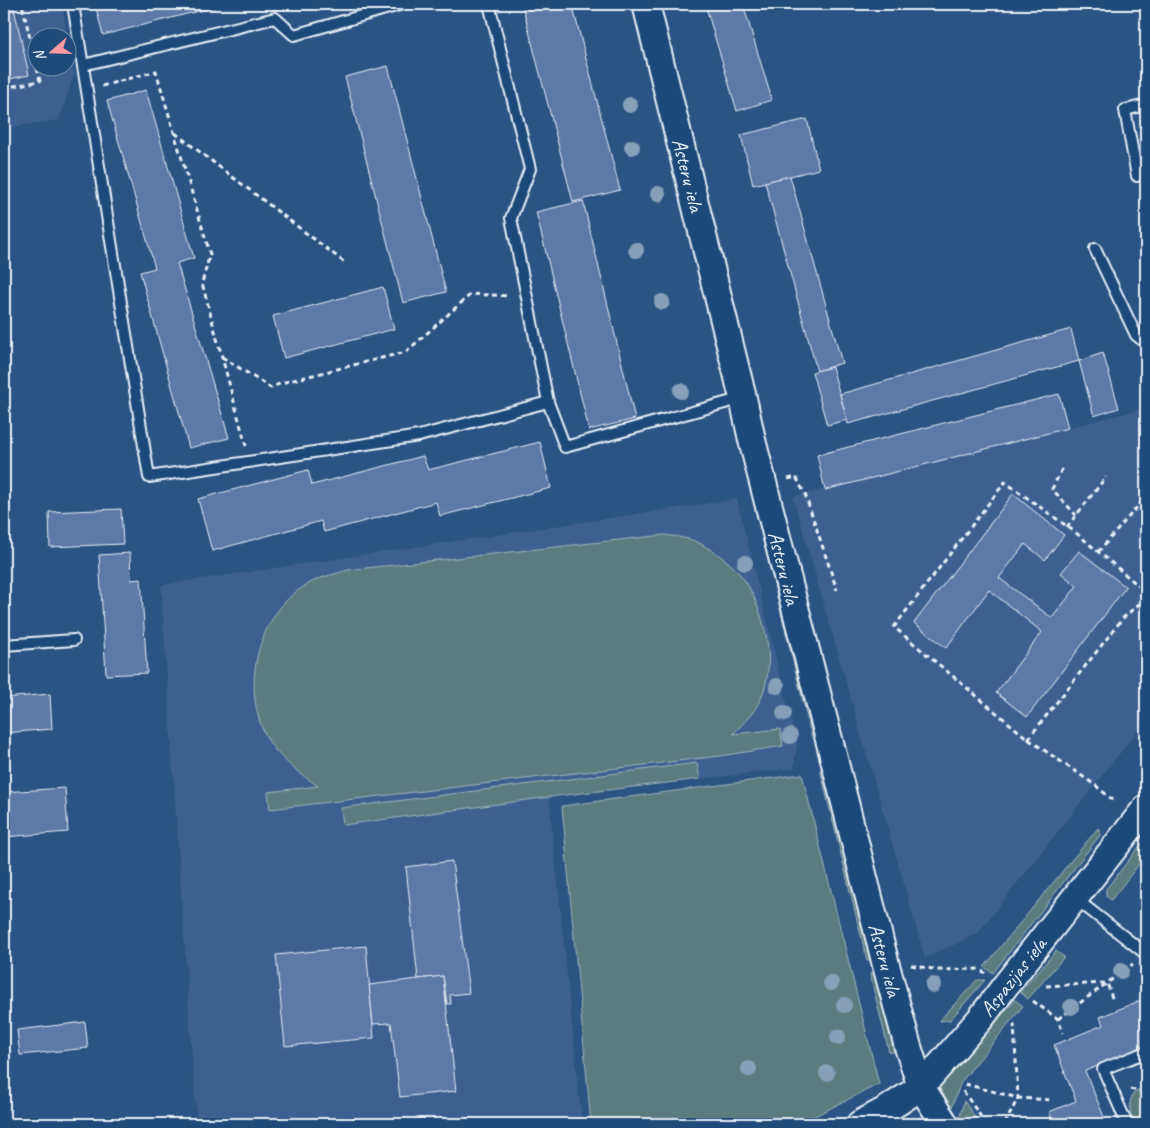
<svg xmlns="http://www.w3.org/2000/svg" width="1150" height="1128" font-family="Caveat,sans-serif">
<style>
.built{fill:#3d6190;fill-rule:evenodd}
.green{fill:#5a7b7f;stroke:#a1b6bc}
.building{fill:#5d79a6;stroke:#e8f1f8}
.lines{fill:none;stroke-linecap:round;stroke-linejoin:round}
.service-casing{stroke:#e8f1f8;stroke-width:14}
.tertiary-casing{stroke:#e8f1f8;stroke-width:30}
.path{stroke:#e8f1f8;stroke-width:3;stroke-dasharray:5 4;stroke-linecap:butt}
.service{stroke:#1f4a7a;stroke-width:10}
.tertiary{stroke:#1f4a7a;stroke-width:26}
.tree{fill:#87a0b9}
.labels{text-anchor:middle;stroke-width:4;stroke-linejoin:round;paint-order:stroke}
.street-label{font-size:21px;fill:#e8f1f8;stroke:#1f4a7a}
</style>
<rect width="100%" height="100%" fill="#2b5383"/>
<filter id="ink" filterUnits="userSpaceOnUse"><feTurbulence type="fractalNoise" baseFrequency=".02" numOctaves="2"/><feDisplacementMap in="SourceGraphic" scale="10" xChannelSelector="R" yChannelSelector="G"/><feConvolveMatrix kernelMatrix="1 2 1 2 8 2 1 2 1" color-interpolation-filters="sRGB"/></filter>
<g filter="url(#ink)">
<!-- built -->
<g class="built">
<path d="M4 4H62L74 75 59 120 4 128ZM38 38H68V68H38Z"/>
<polygon points="1146,408 1146,720 977,934 925,958 793,497"/>
<polygon points="737,499 797,744 794,768 549,797 582,1124 197,1124 191,1045 161,585"/>
</g>
<!-- green -->
<g class="green">
<polygon points="746,450 817,733 812,738 741,451"/>
<path d="M664 535C670 536 677 536 683 538 693 539 703 545 711 550 743 569 754 591 764 626 770 650 771 675 761 698 755 713 744 722 733 734L780 729 783 746 720 756 270 809 268 792 318 786C298 772 276 757 265 734 240 683 259 608 312 582 323 576 336 574 348 570Z"/>
<polygon points="697,763 700,779 549,797 343,825 341,808"/>
<polygon points="820,769 827,771 873,961 867,960"/>
<polygon points="802,774 879,1084 799,1124 591,1124 562,806"/>
<polygon points="1098,828 1101,834 993,973 984,967"/>
<polygon points="1146,838 1146,855 1111,900 1106,896 1106,889"/>
<polygon points="1056,951 1064,957 1028,999 1020,992"/>
<polygon points="870,974 876,974 895,1052 889,1052"/>
<polygon points="977,980 985,980 950,1020 939,1021"/>
<polygon points="1015,1000 1023,1006 961,1082 950,1112 940,1095 940,1085"/>
<path d="M1146 1085V1124H1135C1130 1115 1127 1100 1135 1092 1138 1089 1143 1087 1146 1085Z"/>
<polygon points="964,1101 980,1124 959,1124 958,1123"/>
</g>
<!-- building -->
<g class="building">
<polygon points="4,4 13,4 29,75 4,80"/>
<polygon points="95,4 227,4 103,35"/>
<polygon points="273,4 297,4 274,10"/>
<polygon points="522,4 572,4 620,190 573,202"/>
<polygon points="705,4 743,4 772,100 737,111"/>
<polygon points="388,66 446,292 403,303 345,77"/>
<polygon points="146,90 194,258 177,263 229,438 189,448 140,272 155,268 107,101"/>
<polygon points="807,119 819,169 753,185 741,135"/>
<polygon points="790,176 842,363 817,371 765,182"/>
<polygon points="583,201 635,419 589,430 536,212"/>
<polygon points="383,287 394,329 284,358 273,316"/>
<polygon points="1071,329 1079,361 848,424 840,394"/>
<polygon points="1103,353 1119,408 1094,416 1079,361"/>
<polygon points="832,367 847,420 827,425 812,372"/>
<polygon points="1059,394 1068,428 825,490 817,455"/>
<polygon points="540,442 551,488 440,516 436,502 324,532 321,521 212,551 198,499 308,470 312,485 423,456 428,470"/>
<polygon points="1013,494 1064,535 1045,560 1025,544 999,578 1052,618 1077,586 1061,573 1079,551 1126,587 1027,717 996,693 1042,632 989,590 946,648 914,623"/>
<polygon points="121,509 123,544 50,547 49,512"/>
<polygon points="130,553 131,580 141,579 147,673 106,675 99,555"/>
<polygon points="50,694 52,729 4,733 4,698"/>
<polygon points="65,788 68,832 4,837 4,792"/>
<polygon points="452,861 469,993 450,995 451,1004 447,1004 443,976 418,979 406,867"/>
<polygon points="366,946 374,1038 285,1046 276,955"/>
<polygon points="443,976 456,1091 400,1097 391,1023 373,1024 369,985"/>
<polygon points="1146,998 1146,1046 1085,1071 1107,1124 1054,1124 1049,1112 1076,1101 1054,1045 1103,1025 1100,1017"/>
<polygon points="85,1022 88,1048 20,1055 17,1030"/>
</g>
<g class="lines">
<defs>
<g id="service">
<polyline points="73,4 149,477 419,436 548,402 565,447 743,398"/>
<polyline points="489,4 530,169 511,218 548,402"/>
<polyline points="83,65 275,18 294,35 403,4"/>
<polyline points="1137,176 1125,110 1146,105"/>
<polyline points="1095,249 1136,335 1146,343"/>
<polyline points="4,645 74,640"/>
<polyline points="1076,899 1146,954"/>
<polyline points="1127,1124 1103,1069 1146,1052"/>
</g>
<g id="tertiary">
<polyline points="646,4 743,398 752,440 833,755 886,965 908,1047 921,1087 945,1124"/>
<polyline points="860,1124 886,1110 921,1087 981,1018 1005,986 1146,808"/>
</g>
</defs>
<!-- service casing -->
<use href="#service" class="service-casing"/>
<!-- tertiary casing -->
<use href="#tertiary" class="tertiary-casing"/>
<!-- path -->
<g class="path">
<polyline points="102,86 156,71 210,254 202,283 246,446"/>
<polyline points="4,88 40,81 22,4"/>
<polyline points="175,133 344,262"/>
<polyline points="222,357 271,388 281,383 406,352 471,294 509,296"/>
<polyline points="1062,469 1052,489 1076,515"/>
<polyline points="788,479 796,477 805,494 837,590"/>
<polyline points="1067,527 1106,477"/>
<polyline points="1098,552 1146,497"/>
<polyline points="1028,739 1123,618 1146,598"/>
<polyline points="1113,800 1095,785 1028,739 894,627 1005,482 1075,532 1146,592"/>
<polyline points="911,965 938,970 979,969 985,973"/>
<polyline points="1046,986 1107,983 1113,1001"/>
<polyline points="1033,1001 1058,1019 1063,1033"/>
<polyline points="1058,1019 1133,964"/>
<polyline points="965,1084 1018,1098 1052,1100"/>
<polyline points="1130,1089 1146,1093"/>
<polyline points="963,1091 986,1124"/>
<polyline points="1005,1124 1018,1098 1014,1024"/>
</g>
<!-- service -->
<use href="#service" class="service"/>
<!-- tertiary -->
<use href="#tertiary" class="tertiary"/>
</g>
<!-- trees -->
<g class="tree">
<circle cx="630" cy="105" r="8"/>
<circle cx="632" cy="147" r="8"/>
<circle cx="658" cy="194" r="8"/>
<circle cx="636" cy="250" r="8"/>
<circle cx="662" cy="302" r="8"/>
<circle cx="681" cy="391" r="8"/>
<circle cx="745" cy="563" r="8"/>
<circle cx="777" cy="686" r="8"/>
<circle cx="784" cy="713" r="8"/>
<circle cx="790" cy="736" r="8"/>
<circle cx="1121" cy="971" r="8"/>
<circle cx="831" cy="983" r="8"/>
<circle cx="933" cy="985" r="8"/>
<circle cx="844" cy="1005" r="8"/>
<circle cx="1071" cy="1007" r="8"/>
<circle cx="838" cy="1037" r="8"/>
<circle cx="749" cy="1069" r="8"/>
<circle cx="827" cy="1073" r="8"/>
</g>
</g>
<g class="labels">
<!-- street labels -->
<g class="street-label">
<text transform="translate(688 175) rotate(76)" y="7">Asteru iela</text>
<text transform="translate(784 568) rotate(76)" y="7">Asteru iela</text>
<text transform="translate(885 960) rotate(75)" y="7">Asteru iela</text>
<text transform="translate(1013 977) rotate(-52)" y="7">Aspazijas iela</text>
</g>
</g>
<!-- margin -->
<rect width="1150" height="1128" fill="none" stroke="#1f4a7a" stroke-width="20"/>
<rect x="10" y="10" width="1130" height="1108" fill="none" stroke="#e8f1f8" stroke-width="2" filter="url(#ink)"/>
<!-- north arrow -->
<g transform="translate(52 52) rotate(250)"><circle r="24" fill="#1f4a7a" stroke="#6f8dac"/>
<path d="M0-4L9 19L0 12L-9 19Z" fill="#ff9aa2"/>
<text y="-8" font-size="14" font-weight="bold" text-anchor="middle" fill="#e8f1f8">N</text>
</g>
</svg>
